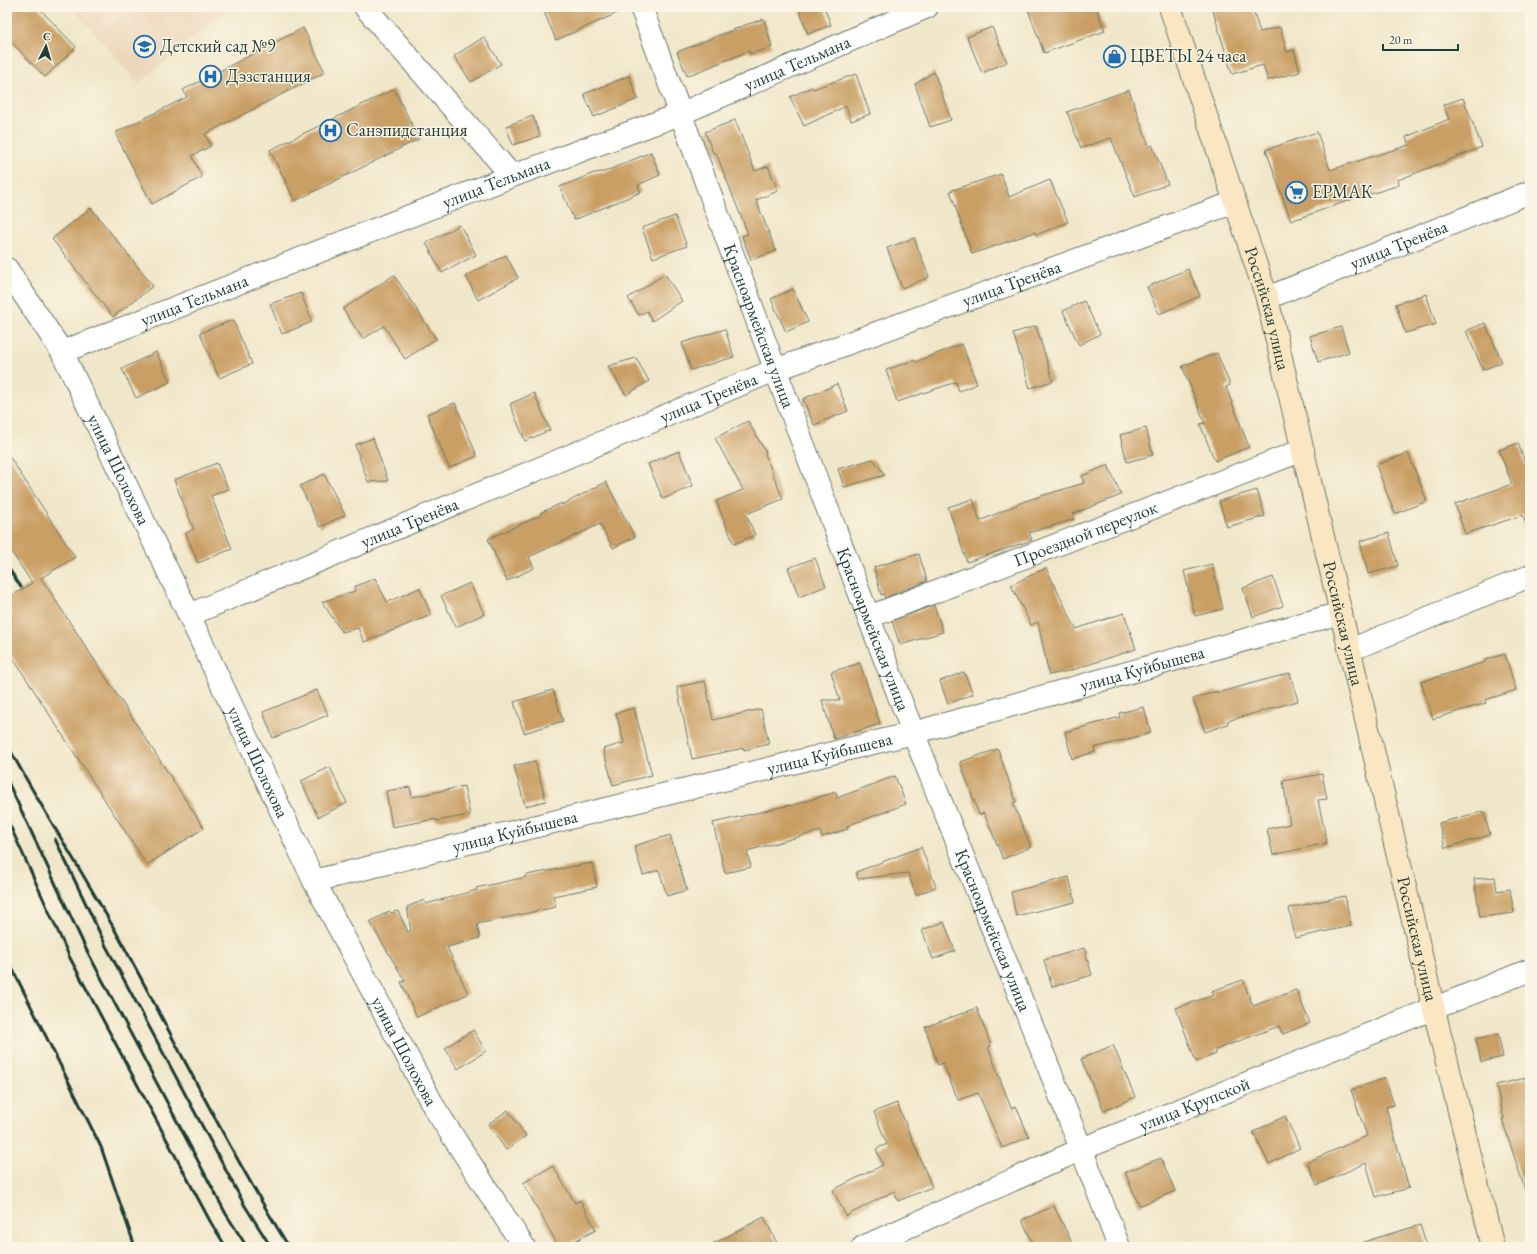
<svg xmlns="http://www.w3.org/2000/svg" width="1537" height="1254" font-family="'EB Garamond',serif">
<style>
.built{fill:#edd7bb}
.building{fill:#c99f65}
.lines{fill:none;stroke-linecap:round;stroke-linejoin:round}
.minor-casing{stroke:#687868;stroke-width:24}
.tertiary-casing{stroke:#687868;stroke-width:24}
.secondary-casing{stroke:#687868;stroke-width:24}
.minor{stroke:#fff;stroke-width:22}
.tertiary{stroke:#fff;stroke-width:22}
.secondary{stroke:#fbe6c4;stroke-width:22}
.rail{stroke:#1f3d34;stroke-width:3}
.labels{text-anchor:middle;stroke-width:3;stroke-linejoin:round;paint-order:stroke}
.poi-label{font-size:18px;fill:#1f3d34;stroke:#fcf5e5;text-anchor:start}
.street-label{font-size:18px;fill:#1f3d34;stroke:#fcf5e5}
</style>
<rect width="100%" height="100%" fill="#fcf5e5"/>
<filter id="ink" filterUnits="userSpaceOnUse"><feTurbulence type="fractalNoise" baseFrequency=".025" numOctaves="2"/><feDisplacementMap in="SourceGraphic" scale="8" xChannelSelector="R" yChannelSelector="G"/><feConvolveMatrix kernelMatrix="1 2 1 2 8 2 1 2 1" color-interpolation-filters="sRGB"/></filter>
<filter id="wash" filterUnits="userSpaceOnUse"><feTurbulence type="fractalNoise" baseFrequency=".012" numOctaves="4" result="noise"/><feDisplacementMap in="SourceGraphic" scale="16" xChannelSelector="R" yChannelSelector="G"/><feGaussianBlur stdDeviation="0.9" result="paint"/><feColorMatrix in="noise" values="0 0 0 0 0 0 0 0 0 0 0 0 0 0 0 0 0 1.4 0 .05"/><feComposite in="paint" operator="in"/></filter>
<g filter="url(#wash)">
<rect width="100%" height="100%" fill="#f0e6c9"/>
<!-- built -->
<polygon class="built" points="72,7 229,7 139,84"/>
<g id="blocks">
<!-- building -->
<g class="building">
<polygon points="7,7 38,7 76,47 45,77 7,38"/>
<polygon points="554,7 629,7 629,8 556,40 544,12"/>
<polygon points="798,7 824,7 831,25 808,34"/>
<polygon points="1027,7 1096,7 1105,31 1044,53"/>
<polygon points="1212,7 1252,7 1260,32 1280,27 1287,52 1294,50 1300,72 1268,80 1263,65 1232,74"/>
<polygon points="764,19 772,47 750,54 749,51 687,76 677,52 748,24"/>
<polygon points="992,27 1007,62 982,73 967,37"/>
<polygon points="303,28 325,72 205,134 211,146 192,156 202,177 152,204 115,133 187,97 183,90"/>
<polygon points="484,37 501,64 471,82 454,56"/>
<polygon points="934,72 951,120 930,127 915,84"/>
<polygon points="856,74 870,114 851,121 846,106 804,126 790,97 812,87 813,89"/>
<polygon points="629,76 638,99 594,117 584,94"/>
<polygon points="394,89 419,139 295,201 270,150"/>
<polygon points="1129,90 1149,147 1152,145 1168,184 1135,197 1111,138 1081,148 1067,112"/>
<polygon points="1463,98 1482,147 1398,180 1399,185 1371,194 1370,193 1291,221 1266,150 1317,132 1330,170 1409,145 1406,137 1449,119 1443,105"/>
<polygon points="533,116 540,136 513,145 506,126"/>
<polygon points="735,120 755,171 768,166 778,191 756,200 776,251 751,260 742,236 748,234 716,153 713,153 705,132"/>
<polygon points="651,152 660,175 638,185 641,192 574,220 560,187 594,173 604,172"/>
<polygon points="1001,174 1009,197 1050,180 1068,222 1036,235 1035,232 972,254 950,191"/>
<polygon points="91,208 153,286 113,317 52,239"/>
<polygon points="675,216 687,246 653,258 642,228"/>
<polygon points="460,225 476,255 442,273 426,243"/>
<polygon points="914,238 929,277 902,288 887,248"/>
<polygon points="506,255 518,278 478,300 466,276"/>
<polygon points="1188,269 1200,296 1159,314 1147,287"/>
<polygon points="665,274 682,301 652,321 647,311 639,315 628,298"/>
<polygon points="394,275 436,339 405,359 384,326 363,339 343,309"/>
<polygon points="793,289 808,322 786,332 771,299"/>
<polygon points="301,293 312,322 282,334 270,304"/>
<polygon points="1426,294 1436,324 1405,333 1396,304"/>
<polygon points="1084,301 1100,334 1079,345 1063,311"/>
<polygon points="233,320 252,364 219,378 200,333"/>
<polygon points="1485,323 1502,362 1483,370 1466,331"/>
<polygon points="1036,326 1053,381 1030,388 1013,333"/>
<polygon points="1341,327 1349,352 1318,362 1310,336"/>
<polygon points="725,329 734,357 691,370 682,343"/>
<polygon points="962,344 977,384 959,391 956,382 897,402 886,370 914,360 915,362"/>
<polygon points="156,352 170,382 136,398 122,369"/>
<polygon points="1217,353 1230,385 1226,387 1249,447 1215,461 1200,424 1205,423 1182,366"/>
<polygon points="636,358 649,381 626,395 608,366"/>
<polygon points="837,384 848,411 814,425 803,399"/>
<polygon points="534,393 550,430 525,441 510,404"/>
<polygon points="455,403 477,456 449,468 427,414"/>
<polygon points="748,421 766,453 765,454 783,499 746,514 755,535 734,544 716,501 743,490 715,438"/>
<polygon points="1146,428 1153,455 1127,462 1120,435"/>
<polygon points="373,438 388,481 368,482 355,445"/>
<polygon points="1518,443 1530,477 1530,528 1527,528 1523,515 1465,534 1455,504 1512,484 1499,450"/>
<polygon points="679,451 693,486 663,499 648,464"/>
<polygon points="7,453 75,557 41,578 204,828 147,865 7,649 7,599 32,583 7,545"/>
<polygon points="1408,453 1427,501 1395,514 1376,465"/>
<polygon points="873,459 885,475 844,487 838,469"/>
<polygon points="217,463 228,489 211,496 232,549 198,563 186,533 194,529 174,480"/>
<polygon points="1108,465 1121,495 1073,514 1074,519 1029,533 1032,540 967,562 948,507 973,499 980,521 1025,501 1084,483 1082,476"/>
<polygon points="324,474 345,515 320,527 300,486"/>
<polygon points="606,482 635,537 613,548 600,524 529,557 534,568 507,581 488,539 541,515 540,513 562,503 562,505"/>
<polygon points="1257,490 1265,516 1227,527 1219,501"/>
<polygon points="1389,533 1398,566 1368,574 1360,541"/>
<polygon points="919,554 927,581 885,598 884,594 881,595 874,567"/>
<polygon points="815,558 826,586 799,597 788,568"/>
<polygon points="1212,564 1223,609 1195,616 1184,571"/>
<polygon points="1046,568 1076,629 1124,613 1136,649 1069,671 1049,675 1038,622 1031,625 1011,585"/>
<polygon points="1273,577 1283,606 1253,617 1243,588"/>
<polygon points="375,578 387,602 420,588 431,615 364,642 358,628 342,632 322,602 355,591 354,587"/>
<polygon points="470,583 484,614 456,627 441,596"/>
<polygon points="934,605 943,632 900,645 892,621"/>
<polygon points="1505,654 1516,690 1485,700 1486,703 1433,719 1421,682 1485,662 1485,660"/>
<polygon points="860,663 880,724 834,739 822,700 840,700 831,672"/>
<polygon points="964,672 973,694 948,704 940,681"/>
<polygon points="1290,673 1298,701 1227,721 1228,724 1205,732 1193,699 1217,691 1217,693"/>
<polygon points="705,681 713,720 761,709 769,744 744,750 744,748 692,759 677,687"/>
<polygon points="317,690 328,715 273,738 263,712"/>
<polygon points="553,690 563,721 524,733 514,702"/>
<polygon points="1144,707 1151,733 1094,748 1095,752 1072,759 1065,732 1120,717 1119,713"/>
<polygon points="634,708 652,775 613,785 603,749 624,743 616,713"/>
<polygon points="998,749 1016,802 1013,803 1031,847 1003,859 984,813 979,815 960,762"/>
<polygon points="535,761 546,801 525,806 514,766"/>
<polygon points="330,767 347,803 318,817 301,781"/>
<polygon points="1322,774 1327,799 1318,800 1327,843 1273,855 1267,829 1290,824 1283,781"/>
<polygon points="895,776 906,804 847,826 848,829 822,837 820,831 747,851 751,867 725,873 713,823 790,805 790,806 836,792 837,798"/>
<polygon points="464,786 470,815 436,821 436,819 392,827 386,791 410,787 412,797"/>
<polygon points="1484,811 1490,835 1445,848 1439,823"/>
<polygon points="670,835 687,890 667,896 659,870 643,875 634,846"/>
<polygon points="921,847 936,887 916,895 908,873 858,879 856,872"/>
<polygon points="592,863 597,887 553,896 556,907 477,924 480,938 447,947 468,994 417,1017 401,982 405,981 370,922 389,911 391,913 398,911 408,932 411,931 407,907 424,900 426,904 477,890 476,888 526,877 526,875"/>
<polygon points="1069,877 1075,902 1016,916 1011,892"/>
<polygon points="1495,877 1497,891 1510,889 1514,913 1480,917 1474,879"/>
<polygon points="1345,896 1351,926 1295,938 1289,908"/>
<polygon points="944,922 955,951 933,959 922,930"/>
<polygon points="1084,948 1092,975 1052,987 1044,960"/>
<polygon points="1243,980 1253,1006 1296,990 1310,1023 1283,1034 1279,1026 1215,1050 1216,1054 1196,1062 1176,1008 1214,995 1212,991"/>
<polygon points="977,1008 991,1046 988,1047 1011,1108 1016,1106 1029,1137 1002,1148 978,1093 958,1100 943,1063 938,1065 925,1027"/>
<polygon points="473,1030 486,1051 458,1069 445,1048"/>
<polygon points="1498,1034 1503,1057 1481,1062 1476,1039"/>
<polygon points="1113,1045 1135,1097 1104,1111 1081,1059"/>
<polygon points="1530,1077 1530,1192 1526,1193 1502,1119 1504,1119 1496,1085"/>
<polygon points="1385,1078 1394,1105 1386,1107 1409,1188 1376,1197 1366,1163 1317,1185 1307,1162 1367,1136 1351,1090"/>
<polygon points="897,1103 932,1187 898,1201 894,1191 846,1216 833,1190 883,1165 876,1149 887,1144 874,1112"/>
<polygon points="508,1110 526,1136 506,1150 488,1124"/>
<polygon points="1285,1116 1300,1148 1269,1164 1253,1132"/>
<polygon points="1161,1158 1175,1191 1139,1206 1125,1172"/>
<polygon points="553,1166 575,1203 580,1200 596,1230 563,1247 559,1247 523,1183"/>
<polygon points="1054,1206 1074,1247 1035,1247 1022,1220"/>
<polygon points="764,1217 779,1247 707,1247"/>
<polygon points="1420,1225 1427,1247 1363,1247 1363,1242"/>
</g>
</g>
</g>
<g filter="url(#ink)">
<use href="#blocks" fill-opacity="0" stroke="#687868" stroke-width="1"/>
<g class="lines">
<defs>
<g id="minor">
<polyline points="365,7 512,176"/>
<path id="s1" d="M641 7C731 249 819 492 913 732 981 904 1054 1074 1119 1247"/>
<path id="s2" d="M1267 298 1530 192"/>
<path id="s3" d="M189 615 775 370 1235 202"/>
<path id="s4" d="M869 617 1303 450"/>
<polyline points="1350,650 1530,576"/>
<path id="s5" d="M314 881 913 733 1341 613"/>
</g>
<g id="tertiary">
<path id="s6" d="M7 269 62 352 189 615 314 881 434 1107 524 1247"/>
<path id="s7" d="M62 352 512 176 680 114 927 7"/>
<path id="s8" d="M863 1247 1082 1149 1530 970"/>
</g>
<g id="secondary">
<path id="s9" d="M1170 7 1267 298 1434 1010 1493 1247"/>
</g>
</defs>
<!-- minor casing -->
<use href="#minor" class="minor-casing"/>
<!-- tertiary casing -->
<use href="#tertiary" class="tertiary-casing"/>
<!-- secondary casing -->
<use href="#secondary" class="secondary-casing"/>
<!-- minor -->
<use href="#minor" class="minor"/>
<!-- tertiary -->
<use href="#tertiary" class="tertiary"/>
<!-- secondary -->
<use href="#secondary" class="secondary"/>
<!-- rail -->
<g class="rail">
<polyline points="7,566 21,587"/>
<path d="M7 744C43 812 85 875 122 943 177 1044 228 1149 289 1247"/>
<polyline points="7,780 86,949 226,1214 247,1247"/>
<polyline points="7,819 70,958 210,1221 226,1247"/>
<polyline points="55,839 106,946 245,1206 271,1247"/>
<polyline points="7,958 101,1147 135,1247"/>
<polyline points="7,1079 8,1082"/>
</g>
</g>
</g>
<!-- icons -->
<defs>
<symbol id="school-ring" viewBox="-11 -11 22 22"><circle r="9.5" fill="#fcf5e5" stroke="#1f6fb2" stroke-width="1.5"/><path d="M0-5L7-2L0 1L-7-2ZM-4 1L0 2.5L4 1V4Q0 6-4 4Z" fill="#1f6fb2"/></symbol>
<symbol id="shop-ring" viewBox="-11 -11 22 22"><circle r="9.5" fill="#fcf5e5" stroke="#1f6fb2" stroke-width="1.5"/><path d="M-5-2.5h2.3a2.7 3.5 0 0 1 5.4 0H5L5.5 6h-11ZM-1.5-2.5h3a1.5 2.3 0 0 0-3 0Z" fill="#1f6fb2"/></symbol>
<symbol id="hospital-ring" viewBox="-11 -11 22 22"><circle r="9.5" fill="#fcf5e5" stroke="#1f6fb2" stroke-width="1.5"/><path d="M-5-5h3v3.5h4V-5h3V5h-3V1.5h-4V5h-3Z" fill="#1f6fb2"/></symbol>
<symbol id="supermarket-ring" viewBox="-11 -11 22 22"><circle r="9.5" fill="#fcf5e5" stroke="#1f6fb2" stroke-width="1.5"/><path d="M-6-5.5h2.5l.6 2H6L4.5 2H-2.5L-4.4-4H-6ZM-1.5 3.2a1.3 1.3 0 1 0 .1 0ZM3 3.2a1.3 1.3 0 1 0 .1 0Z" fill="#1f6fb2"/></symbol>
</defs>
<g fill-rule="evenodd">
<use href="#school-ring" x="132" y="34" width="25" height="25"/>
<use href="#shop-ring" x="1102" y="44" width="25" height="25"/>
<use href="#hospital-ring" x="198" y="64" width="25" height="25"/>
<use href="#hospital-ring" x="318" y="118" width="25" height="25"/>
<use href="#supermarket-ring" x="1284" y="180" width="25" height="25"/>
</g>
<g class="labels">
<!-- poi labels -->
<g class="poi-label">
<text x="160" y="52">Детский сад №9</text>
<text x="1130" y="62">ЦВЕТЫ 24 часа</text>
<text x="226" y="82">Дэзстанция</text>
<text x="346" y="136">Санэпидстанция</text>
<text x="1312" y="198">ЕРМАК</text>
</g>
<!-- street labels -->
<g class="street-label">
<text dy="6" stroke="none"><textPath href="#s7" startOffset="790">улица Тельмана</textPath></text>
<text dy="6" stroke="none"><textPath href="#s7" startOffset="466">улица Тельмана</textPath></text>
<text dy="6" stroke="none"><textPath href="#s2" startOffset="142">улица Тренёва</textPath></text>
<text dy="6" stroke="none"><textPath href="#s3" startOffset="887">улица Тренёва</textPath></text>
<text dy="6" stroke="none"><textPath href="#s7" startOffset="142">улица Тельмана</textPath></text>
<text dy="6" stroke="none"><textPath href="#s9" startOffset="317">Российская улица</textPath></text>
<text dy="6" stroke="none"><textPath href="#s1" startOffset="340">Красноармейская улица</textPath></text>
<text dy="6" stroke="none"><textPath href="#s3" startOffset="563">улица Тренёва</textPath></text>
<text dy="6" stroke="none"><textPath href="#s6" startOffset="230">улица Шолохова</textPath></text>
<text dy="6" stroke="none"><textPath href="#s3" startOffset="239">улица Тренёва</textPath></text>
<text dy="6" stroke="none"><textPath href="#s4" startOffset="232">Проездной переулок</textPath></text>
<text dy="6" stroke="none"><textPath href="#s9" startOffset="641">Российская улица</textPath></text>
<text dy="6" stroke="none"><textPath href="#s1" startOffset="664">Красноармейская улица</textPath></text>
<text dy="6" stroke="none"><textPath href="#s5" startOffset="855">улица Куйбышева</textPath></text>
<text dy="6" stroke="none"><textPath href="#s5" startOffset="531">улица Куйбышева</textPath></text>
<text dy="6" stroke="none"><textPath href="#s6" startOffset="554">улица Шолохова</textPath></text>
<text dy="6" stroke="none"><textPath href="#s5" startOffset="207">улица Куйбышева</textPath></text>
<text dy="6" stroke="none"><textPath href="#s1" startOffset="988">Красноармейская улица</textPath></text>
<text dy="6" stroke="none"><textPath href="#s9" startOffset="965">Российская улица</textPath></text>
<text dy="6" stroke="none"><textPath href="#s6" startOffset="878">улица Шолохова</textPath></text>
<text dy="6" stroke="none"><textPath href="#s8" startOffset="361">улица Крупской</textPath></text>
</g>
</g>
<!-- margin -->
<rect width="1537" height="1254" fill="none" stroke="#fcf5e5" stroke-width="24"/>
<!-- north arrow -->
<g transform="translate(46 46) rotate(5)" stroke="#fcf5e5" stroke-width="3" paint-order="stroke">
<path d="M0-3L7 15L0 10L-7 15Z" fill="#1f3d34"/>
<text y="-6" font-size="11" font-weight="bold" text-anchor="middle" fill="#1f3d34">С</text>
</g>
<!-- scale -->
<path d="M1383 44v6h75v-6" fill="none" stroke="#1f3d34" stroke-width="2"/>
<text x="1389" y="44" font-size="12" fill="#1f3d34" stroke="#fcf5e5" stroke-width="3" paint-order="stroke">20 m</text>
</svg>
